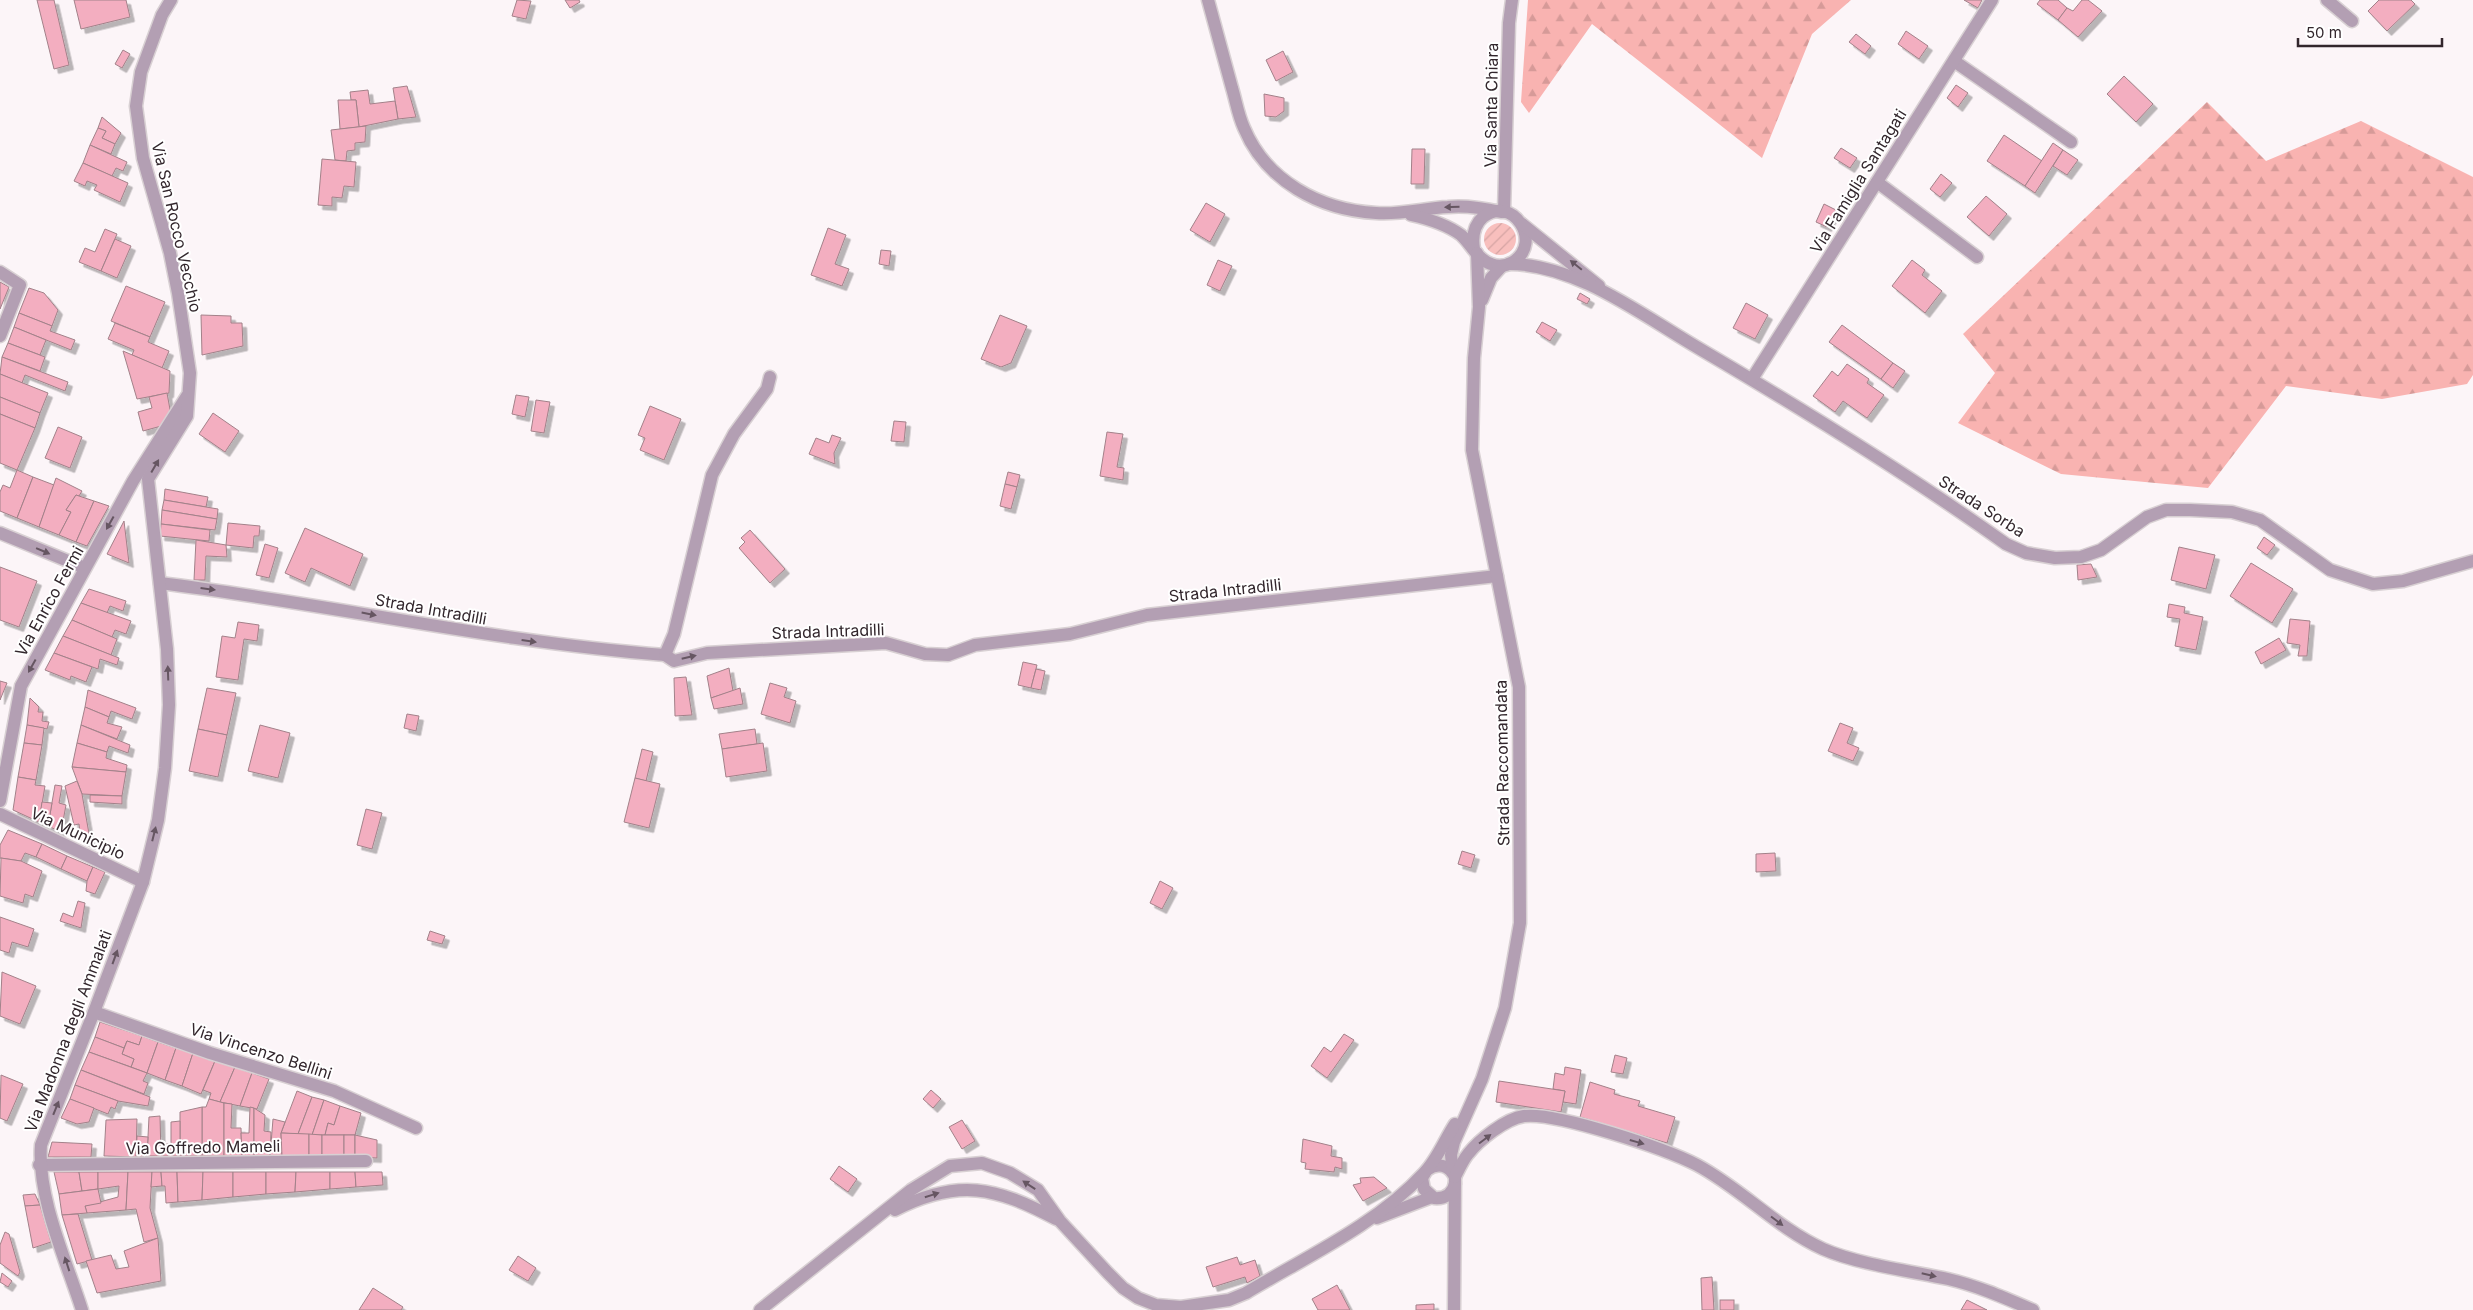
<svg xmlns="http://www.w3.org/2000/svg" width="2473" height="1310" font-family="Inter,sans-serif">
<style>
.forest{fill:url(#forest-firs)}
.garden{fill:url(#garden-furrows)}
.building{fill:#f3aec0;stroke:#a28189;filter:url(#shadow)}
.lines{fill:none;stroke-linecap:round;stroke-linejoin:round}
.minor-casing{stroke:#d8d0d3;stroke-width:15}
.minor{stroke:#b39fb3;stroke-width:12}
.oneway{fill:#665662}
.labels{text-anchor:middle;stroke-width:4;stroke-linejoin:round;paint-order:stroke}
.street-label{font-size:16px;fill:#32262c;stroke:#fff}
</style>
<defs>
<pattern id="forest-firs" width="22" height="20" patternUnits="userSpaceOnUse" patternTransform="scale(1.25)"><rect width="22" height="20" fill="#f9b3b1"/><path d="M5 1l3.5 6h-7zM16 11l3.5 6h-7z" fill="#d69a98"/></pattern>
<pattern id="garden-furrows" width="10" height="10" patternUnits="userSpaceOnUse" patternTransform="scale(1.25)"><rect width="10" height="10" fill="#f8bfbd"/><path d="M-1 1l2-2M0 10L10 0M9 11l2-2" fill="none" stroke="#d5a4a3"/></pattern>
<filter id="shadow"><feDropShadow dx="4.5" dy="4.5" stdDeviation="0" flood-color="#0004"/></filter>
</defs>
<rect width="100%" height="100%" fill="#fcf5f8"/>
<!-- forest -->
<g class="forest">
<polygon points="1528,0 1851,0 1812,34 1762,158 1592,24 1529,113 1521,102"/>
<polygon points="2207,102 2266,161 2361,121 2473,177 2473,375 2467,384 2382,399 2286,386 2208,488 2061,474 1958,423 1995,373 1963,334"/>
</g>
<!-- garden -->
<circle class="garden" cx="1500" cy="239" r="16"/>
<!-- building -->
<g class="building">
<polygon points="37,0 54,0 69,65 54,69"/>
<polygon points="74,0 126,0 130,17 81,29"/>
<polygon points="517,0 531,1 526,19 512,16"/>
<polygon points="565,0 579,0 580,2 570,8"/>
<polygon points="1964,0 1982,0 1978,8"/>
<polygon points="2040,0 2058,0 2067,8 2058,20 2037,4"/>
<polygon points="2082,0 2088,0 2102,11 2078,37 2058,20 2067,8 2073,11"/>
<polygon points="2379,0 2411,0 2415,4 2387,31 2368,11"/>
<polygon points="1906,31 1928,46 1919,59 1898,44"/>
<polygon points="1856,34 1871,46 1865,54 1849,42"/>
<polygon points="123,50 130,54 122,68 115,64"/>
<polygon points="1283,51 1293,72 1276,81 1266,60"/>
<polygon points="2124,76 2153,104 2136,122 2107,94"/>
<polygon points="1956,85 1968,93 1958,107 1947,98"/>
<polygon points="407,86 416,117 398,119 393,88"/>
<polygon points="368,90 370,104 395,101 398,119 359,127 356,100 351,100 350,92"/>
<polygon points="1264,94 1284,98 1284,111 1276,117 1265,116"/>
<polygon points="338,100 356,100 359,127 340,129"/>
<polygon points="102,117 121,133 115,144 102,138 106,131 98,128"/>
<polygon points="366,126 365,142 355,143 355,150 347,151 346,161 335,160 331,130"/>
<polygon points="98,128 106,131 102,138 115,144 111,154 90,145"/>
<polygon points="2004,135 2042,161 2025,186 1987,161"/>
<polygon points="2053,143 2063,150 2035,193 2025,186"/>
<polygon points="90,145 127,162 123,171 116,168 112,176 83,163"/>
<polygon points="1841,148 1857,158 1850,168 1834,158"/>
<polygon points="1412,149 1425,149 1424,184 1411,184"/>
<polygon points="2063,150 2078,160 2067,175 2053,166"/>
<polygon points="322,159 356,162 354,187 344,186 342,198 332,197 332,206 318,205"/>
<polygon points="83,163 128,183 120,202 94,190 97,185 87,181 85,186 74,181"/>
<polygon points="1941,174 1952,183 1940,197 1930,189"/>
<polygon points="1986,196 2007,214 1989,236 1967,217"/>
<polygon points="1206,203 1225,214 1210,242 1190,230"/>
<polygon points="1824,204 1836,210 1827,227 1816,222"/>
<polygon points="828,228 846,235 835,264 849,269 842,286 811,275"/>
<polygon points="105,229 117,234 101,271 79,262 85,248 95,252"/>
<polygon points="115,239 131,246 117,278 101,271"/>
<polygon points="881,250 891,251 889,266 879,264"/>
<polygon points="1218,260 1232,266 1220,291 1207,285"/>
<polygon points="1912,260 1925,270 1922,275 1942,291 1925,313 1892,286"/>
<polygon points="0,282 9,287 0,309"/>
<polygon points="126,286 165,302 150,337 111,321"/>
<polygon points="29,288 44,293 58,310 52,326 19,313"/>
<polygon points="1580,293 1590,299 1587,304 1577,299"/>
<polygon points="1746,303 1768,315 1755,339 1733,328"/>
<polygon points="19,313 52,326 50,331 75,340 71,350 14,327"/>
<polygon points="201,315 231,316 231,323 242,323 243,346 202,355"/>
<polygon points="1000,315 1027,326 1011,363 1001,367 981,359"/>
<polygon points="1542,322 1557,330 1550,341 1536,332"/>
<polygon points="115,323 150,337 148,342 169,351 162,368 132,355 134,350 108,339"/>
<polygon points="1842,325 1893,363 1881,379 1829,342"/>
<polygon points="14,327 46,340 40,355 8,343"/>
<polygon points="8,343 45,357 40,371 2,357"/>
<polygon points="123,351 170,371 169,393 137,399"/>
<polygon points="2,357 68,382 65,391 25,375 22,383 0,374"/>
<polygon points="1893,363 1905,371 1893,388 1881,379"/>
<polygon points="1847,364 1869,379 1867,383 1884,395 1867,418 1843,401 1835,412 1813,396 1832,371 1838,376"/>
<polygon points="0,374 48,393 40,413 0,397"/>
<polygon points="167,393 171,415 165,425 143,431 138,412 152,408 149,397"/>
<polygon points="516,395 529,397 525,417 512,414"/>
<polygon points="0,397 40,413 35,428 0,414"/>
<polygon points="536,400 550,402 544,433 531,431"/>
<polygon points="650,406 681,419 664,460 640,450 645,438 638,435"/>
<polygon points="213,413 239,431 225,452 199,434"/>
<polygon points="0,414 35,428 17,470 0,463"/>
<polygon points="894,421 906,422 904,442 891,441"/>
<polygon points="58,427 82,437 70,468 45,458"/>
<polygon points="1107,432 1123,434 1117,467 1124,468 1123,480 1100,476"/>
<polygon points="832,435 841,438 834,453 835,464 809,454 816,438 829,443"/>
<polygon points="17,470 33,477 17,518 0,511 0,492 3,485 10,488"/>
<polygon points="1008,472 1020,475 1017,487 1005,484"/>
<polygon points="33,477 54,485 39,527 17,518"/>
<polygon points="56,478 82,491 79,496 76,495 66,510 71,512 59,535 39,527"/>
<polygon points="1005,484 1017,487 1011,509 1000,506"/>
<polygon points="165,489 208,497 206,507 164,500"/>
<polygon points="76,495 94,501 76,542 59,535 71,512 66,510"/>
<polygon points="164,500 218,509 217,519 162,510"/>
<polygon points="94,501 109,506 87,546 76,542"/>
<polygon points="162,510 217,519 215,530 161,524"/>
<polygon points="124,521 129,563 107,554"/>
<polygon points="228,523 260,526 259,536 254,536 253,548 226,545"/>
<polygon points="161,524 210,530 209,541 160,536"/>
<polygon points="305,528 363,554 350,586 311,568 305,582 285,573"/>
<polygon points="750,530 785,569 770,583 739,548 745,542 741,538"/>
<polygon points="2264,537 2275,545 2267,555 2257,548"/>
<polygon points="196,540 226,545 227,557 206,556 205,580 194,580"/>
<polygon points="265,544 278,548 269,578 256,575"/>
<polygon points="2179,547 2215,555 2206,589 2171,580"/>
<polygon points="2251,563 2293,589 2272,623 2230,596"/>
<polygon points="2091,564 2097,577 2078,580 2077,565"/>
<polygon points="0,567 37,581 19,627 0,620"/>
<polygon points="89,589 126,601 123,611 110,606 107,613 81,603"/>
<polygon points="81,603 131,621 126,634 115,630 112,637 72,620"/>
<polygon points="2169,604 2185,607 2184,613 2203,617 2196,650 2175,646 2180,619 2167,617"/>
<polygon points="2290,619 2310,621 2307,656 2298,656 2300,645 2287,643"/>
<polygon points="72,620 117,639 111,655 63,636"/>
<polygon points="238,622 259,625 257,641 244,639 238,680 216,677 222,636 235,638"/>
<polygon points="63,636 119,658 117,665 100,659 98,669 54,653"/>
<polygon points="2279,638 2286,650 2261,664 2255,652"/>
<polygon points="54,653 92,667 86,682 71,676 70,680 45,670"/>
<polygon points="1023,662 1037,665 1031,688 1018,685"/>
<polygon points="729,668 733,691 711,698 707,676"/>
<polygon points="1036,669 1045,671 1041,690 1031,688"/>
<polygon points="686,677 692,715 675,716 674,678"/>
<polygon points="0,681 7,683 0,700"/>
<polygon points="770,683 787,688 784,697 796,701 790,723 761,714"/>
<polygon points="207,688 236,693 227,735 198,729"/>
<polygon points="740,688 743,704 714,709 711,698"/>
<polygon points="88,690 136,708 132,719 111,711 109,717 85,707"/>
<polygon points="30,698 39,707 38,712 43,712 42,721 49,722 47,729 27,725"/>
<polygon points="85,707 109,717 107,723 122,727 117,739 81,725"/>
<polygon points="407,714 419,716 416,731 404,728"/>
<polygon points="1840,723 1853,728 1847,743 1859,748 1853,761 1828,751"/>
<polygon points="27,725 44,728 42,745 24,743"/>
<polygon points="81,725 130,745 128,753 109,746 107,752 77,743"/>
<polygon points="260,725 290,733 278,778 248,771"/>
<polygon points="198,729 227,735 218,777 189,771"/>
<polygon points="755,729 757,744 722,749 719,734"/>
<polygon points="24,743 42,745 36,780 18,777"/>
<polygon points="77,743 107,752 106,758 127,765 126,772 72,767"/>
<polygon points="763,743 767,771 726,777 722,749"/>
<polygon points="642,749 653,752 646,781 635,778"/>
<polygon points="72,767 126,772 122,796 82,794"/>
<polygon points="18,777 36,780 35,785 45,786 39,822 13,810"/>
<polygon points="635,778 660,784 649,828 624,822"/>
<polygon points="77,781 82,794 91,845 81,840 79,824 74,825 65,786"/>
<polygon points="55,785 62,786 59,803 66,805 61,832 48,826"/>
<polygon points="90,795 122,796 122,804 90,802"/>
<polygon points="42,802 52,803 48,826 39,822"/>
<polygon points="366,809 382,813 372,849 357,845"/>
<polygon points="8,830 42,844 36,857 25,853 21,861 0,858 0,845"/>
<polygon points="42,844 67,856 61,869 36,857"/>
<polygon points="1462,851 1475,855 1471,868 1458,864"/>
<polygon points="1775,853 1776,871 1756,872 1756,854"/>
<polygon points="67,856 93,867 87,881 61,869"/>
<polygon points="1,858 21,861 42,871 33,897 25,894 23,903 0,896"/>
<polygon points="93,867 105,872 95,894 86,891 87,881"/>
<polygon points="1160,881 1173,888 1162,909 1150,903"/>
<polygon points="78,901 85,903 81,928 60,921 63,913 73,917"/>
<polygon points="0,917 34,929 28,947 12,942 9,953 0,950"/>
<polygon points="430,931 445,936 442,944 427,940"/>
<polygon points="2,972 36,986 20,1024 0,1016"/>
<polygon points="100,1022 142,1036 139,1045 127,1041 124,1048 95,1037"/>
<polygon points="1344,1034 1354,1040 1327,1078 1311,1066 1324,1047 1331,1052"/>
<polygon points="142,1036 158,1042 147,1073 131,1067 134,1059 122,1054 127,1041 139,1045"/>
<polygon points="95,1037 124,1048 122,1054 134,1059 131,1067 89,1052"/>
<polygon points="158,1042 176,1048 165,1080 147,1073"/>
<polygon points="176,1048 193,1053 182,1086 165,1080"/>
<polygon points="89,1052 147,1073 143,1081 148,1083 144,1094 81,1070"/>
<polygon points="193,1053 215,1061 201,1094 182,1086"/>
<polygon points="1615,1055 1627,1058 1623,1074 1611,1072"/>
<polygon points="215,1061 235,1067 220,1102 209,1099 211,1093 203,1090"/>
<polygon points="235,1067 252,1073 240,1106 220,1102"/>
<polygon points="1565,1067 1581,1070 1576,1104 1563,1102 1565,1091 1553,1089 1555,1073 1564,1075"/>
<polygon points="81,1070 150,1097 148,1106 118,1101 75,1085"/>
<polygon points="252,1073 269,1079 257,1109 240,1106"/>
<polygon points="1,1075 23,1084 7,1121 0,1118"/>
<polygon points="1499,1081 1565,1091 1561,1112 1496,1102"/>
<polygon points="1590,1082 1615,1090 1614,1094 1640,1101 1638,1106 1675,1117 1667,1143 1580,1117"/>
<polygon points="75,1085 118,1101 115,1109 111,1107 108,1114 70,1099"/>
<polygon points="931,1090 941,1099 933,1108 923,1099"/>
<polygon points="297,1091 312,1097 298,1134 281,1133"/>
<polygon points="312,1097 324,1100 312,1135 298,1134"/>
<polygon points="70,1099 94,1108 89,1122 77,1124 61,1118"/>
<polygon points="209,1099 224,1103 224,1156 202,1156 202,1107 206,1107"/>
<polygon points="324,1100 340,1106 334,1125 328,1123 325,1135 312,1135"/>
<polygon points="224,1103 232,1104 231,1128 241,1128 242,1156 224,1156"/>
<polygon points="340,1106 361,1113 355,1135 325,1135 328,1123 334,1125"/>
<polygon points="202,1107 202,1156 180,1156 180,1112"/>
<polygon points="250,1107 254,1108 254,1156 242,1156 241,1133 249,1133"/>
<polygon points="254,1108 265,1115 264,1131 271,1132 270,1156 254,1156"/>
<polygon points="160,1116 161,1156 147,1156 149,1117"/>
<polygon points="137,1119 136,1157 104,1156 106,1120"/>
<polygon points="273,1119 285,1122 281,1133 282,1156 270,1156"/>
<polygon points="962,1120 975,1141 962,1149 949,1127"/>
<polygon points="180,1121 180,1156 161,1156 160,1144 171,1144 171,1122"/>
<polygon points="281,1133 309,1134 309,1157 282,1156"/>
<polygon points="309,1134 322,1135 322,1157 309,1157"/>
<rect x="322" y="1135" width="22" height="22"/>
<rect x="344" y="1135" width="11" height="22"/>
<polygon points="355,1135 377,1140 377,1158 355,1157"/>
<polygon points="137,1136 148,1137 147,1156 136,1157"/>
<polygon points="1303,1139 1332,1146 1331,1156 1342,1158 1342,1169 1335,1167 1334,1172 1305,1169 1306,1163 1301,1162"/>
<polygon points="52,1142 92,1144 91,1157 48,1157"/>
<polygon points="839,1166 857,1179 848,1192 830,1179"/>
<polygon points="54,1172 79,1172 82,1191 59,1194"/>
<polygon points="79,1172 98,1172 98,1189 82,1191"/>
<polygon points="98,1172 128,1172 126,1210 87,1213 85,1206 118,1197 119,1186 98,1189"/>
<polygon points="128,1172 152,1172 150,1208 158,1238 144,1242 136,1209 126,1210"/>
<polygon points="152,1172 161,1172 162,1186 151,1187"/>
<polygon points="161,1172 177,1172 178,1202 166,1203 165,1186 162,1186"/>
<polygon points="177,1172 203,1172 202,1200 178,1202"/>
<polygon points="203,1172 233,1172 233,1197 202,1200"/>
<polygon points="233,1172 266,1172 266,1194 233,1197"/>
<polygon points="266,1172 296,1172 295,1192 266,1194"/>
<polygon points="296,1172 330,1172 330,1189 295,1192"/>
<polygon points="330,1172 355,1172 356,1187 330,1189"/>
<polygon points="355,1172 382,1172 383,1185 356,1187"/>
<polygon points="1374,1177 1387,1188 1363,1201 1353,1185 1361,1183 1360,1178"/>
<polygon points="98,1189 101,1203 85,1206 87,1213 62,1215 59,1194"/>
<polygon points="35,1194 40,1205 25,1206 23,1195"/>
<polygon points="40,1205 51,1242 33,1248 25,1206"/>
<polygon points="78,1214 92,1260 77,1264 62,1215"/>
<polygon points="5,1232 9,1234 20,1272 18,1276 0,1263 0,1245"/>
<polygon points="158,1238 161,1281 97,1293 86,1261 111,1255 116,1269 129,1267 124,1251"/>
<polygon points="518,1256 536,1268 528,1281 509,1270"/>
<polygon points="1237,1257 1240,1265 1255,1260 1260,1276 1247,1283 1245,1277 1213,1287 1206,1267"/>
<polygon points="2,1273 12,1281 8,1287 0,1282"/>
<polygon points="1712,1277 1714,1310 1702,1310 1701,1278"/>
<polygon points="1337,1285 1350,1310 1318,1310 1312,1299"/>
<polygon points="373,1288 403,1307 401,1310 359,1310"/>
<rect x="1720" y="1300" width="14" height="10"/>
<polygon points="1967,1300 1987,1310 1961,1310"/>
<polygon points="1434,1304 1434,1310 1416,1310 1416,1305"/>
</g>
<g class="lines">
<defs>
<g id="minor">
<path d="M1208 0C1216 29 1224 58 1232 88 1236 101 1238 115 1244 128 1266 181 1320 210 1376 213 1401 215 1424 208 1448 207 1466 205 1483 208 1501 212"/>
<polyline points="2327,0 2352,21"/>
<polyline points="1954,61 2071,142"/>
<polyline points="1877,182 1977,257"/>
<polyline points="1504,212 1509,23 1512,0"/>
<path d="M1411 215C1429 219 1446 224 1461 235 1471 244 1477 259 1491 264 1498 267 1506 266 1513 262 1544 242 1512 194 1483 217 1473 226 1472 237 1474 249"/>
<polyline points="1522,224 1599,286"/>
<path d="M1509 264C1577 264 1643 316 1700 349 1804 410 1908 474 2006 544L2026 553 2055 558 2081 557 2101 550 2147 517 2166 510H2190L2232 512 2260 520 2330 570 2373 584 2403 581 2473 561"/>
<polyline points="0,272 20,285 0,336"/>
<polyline points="1482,300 1491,278 1502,266"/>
<polyline points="1752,379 1992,0"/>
<polyline points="0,533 85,568"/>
<path d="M160 583C329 604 495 642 665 655L674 661 707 653 886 643 925 654 948 655 975 645 1070 634 1147 615 1497 576"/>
<polyline points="665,655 674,634 712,475 734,434 767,389 770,377"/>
<polyline points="0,801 21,686 133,481 187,396"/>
<polyline points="0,814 143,882"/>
<polyline points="94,1012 210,1053 334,1091 416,1128"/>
<polyline points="39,1165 366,1161"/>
<path d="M1427 1170C1438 1162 1449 1165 1455 1177L1454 1310"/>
<path d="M1425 1173 1422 1178 1424 1189 1434 1198C1445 1199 1453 1194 1455 1183"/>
<polyline points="1453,1173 1451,1155 1454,1142 1482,1079 1505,1008 1520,923 1519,687 1472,450 1474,358 1479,307 1477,253"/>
<path d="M1455 1177C1459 1169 1463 1160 1468 1154 1479 1140 1505 1119 1524 1116 1557 1112 1666 1149 1697 1165 1742 1189 1777 1228 1823 1249 1857 1264 1910 1271 1948 1279 1978 1286 2005 1298 2033 1310"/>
<path d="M895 1210C958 1178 996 1187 1056 1219"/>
<polyline points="1377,1218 1432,1197"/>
<path d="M82 1310C66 1260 37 1197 41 1145L94 1012 143 882 158 820 165 768 169 705 167 649 148 479 187 416 190 373 178 293 170 253 143 158 136 106 141 72 162 15 171 0"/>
<path d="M760 1310 911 1190 950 1166 982 1163 1010 1173 1038 1190 1060 1221 1108 1273 1123 1288 1138 1298 1156 1305 1181 1307 1229 1300 1246 1293C1306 1257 1376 1225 1424 1173 1437 1160 1445 1139 1455 1124"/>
</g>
</defs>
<!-- minor casing -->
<use href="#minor" class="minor-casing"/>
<!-- minor -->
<use href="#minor" class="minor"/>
</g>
<!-- one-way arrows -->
<defs><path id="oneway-solid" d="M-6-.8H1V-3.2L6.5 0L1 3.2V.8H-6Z" transform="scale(1.25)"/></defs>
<g class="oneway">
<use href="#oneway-solid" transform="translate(1452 207) rotate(178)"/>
<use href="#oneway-solid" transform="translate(1576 265) rotate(-141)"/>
<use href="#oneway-solid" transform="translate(155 466) rotate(-60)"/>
<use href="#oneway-solid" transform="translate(110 523) rotate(119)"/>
<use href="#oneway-solid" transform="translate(43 551) rotate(23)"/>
<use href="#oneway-solid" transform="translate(208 589) rotate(7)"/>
<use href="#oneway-solid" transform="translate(369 614) rotate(11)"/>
<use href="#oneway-solid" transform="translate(529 641) rotate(8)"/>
<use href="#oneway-solid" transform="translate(689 657) rotate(-13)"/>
<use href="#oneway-solid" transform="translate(32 666) rotate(119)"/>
<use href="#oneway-solid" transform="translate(168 673) rotate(-92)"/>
<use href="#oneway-solid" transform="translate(154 834) rotate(-76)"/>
<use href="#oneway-solid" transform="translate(115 957) rotate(-70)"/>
<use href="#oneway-solid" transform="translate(56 1108) rotate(-68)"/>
<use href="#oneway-solid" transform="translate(1485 1139) rotate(-37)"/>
<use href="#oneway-solid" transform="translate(1637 1142) rotate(16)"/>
<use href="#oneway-solid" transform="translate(1029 1185) rotate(-147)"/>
<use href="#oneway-solid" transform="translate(932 1195) rotate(-17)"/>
<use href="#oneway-solid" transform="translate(1777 1221) rotate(37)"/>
<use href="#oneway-solid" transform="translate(67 1264) rotate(-108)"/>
<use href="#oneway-solid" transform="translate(1929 1275) rotate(13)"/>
</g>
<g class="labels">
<!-- street labels -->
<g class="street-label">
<text transform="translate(1491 105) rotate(-89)" y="6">Via Santa Chiara</text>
<text transform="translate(1858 181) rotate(-58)" y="6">Via Famiglia Santagati</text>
<text transform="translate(177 227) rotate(77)" y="6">Via San Rocco Vecchio</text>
<text transform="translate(1982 506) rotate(33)" y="6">Strada Sorba</text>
<text transform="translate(1225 590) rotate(-6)" y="6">Strada Intradilli</text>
<text transform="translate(49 601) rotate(-61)" y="6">Via Enrico Fermi</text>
<text transform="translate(431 609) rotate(10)" y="6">Strada Intradilli</text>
<text transform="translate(828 631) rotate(-2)" y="6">Strada Intradilli</text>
<text transform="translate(1502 763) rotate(-91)" y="6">Strada Raccomandata</text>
<text transform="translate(78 833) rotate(25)" y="6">Via Municipio</text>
<text transform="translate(68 1031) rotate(-69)" y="6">Via Madonna degli Ammalati</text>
<text transform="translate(261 1051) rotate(18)" y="6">Via Vincenzo Bellini</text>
<text transform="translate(203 1147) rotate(-1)" y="6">Via Goffredo Mameli</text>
</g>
</g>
<!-- scale -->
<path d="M2298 38v8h144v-8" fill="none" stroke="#32262c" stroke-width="2.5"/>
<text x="2306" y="38" font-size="15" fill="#32262c" stroke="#ffffff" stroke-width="4" paint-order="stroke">50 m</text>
</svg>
